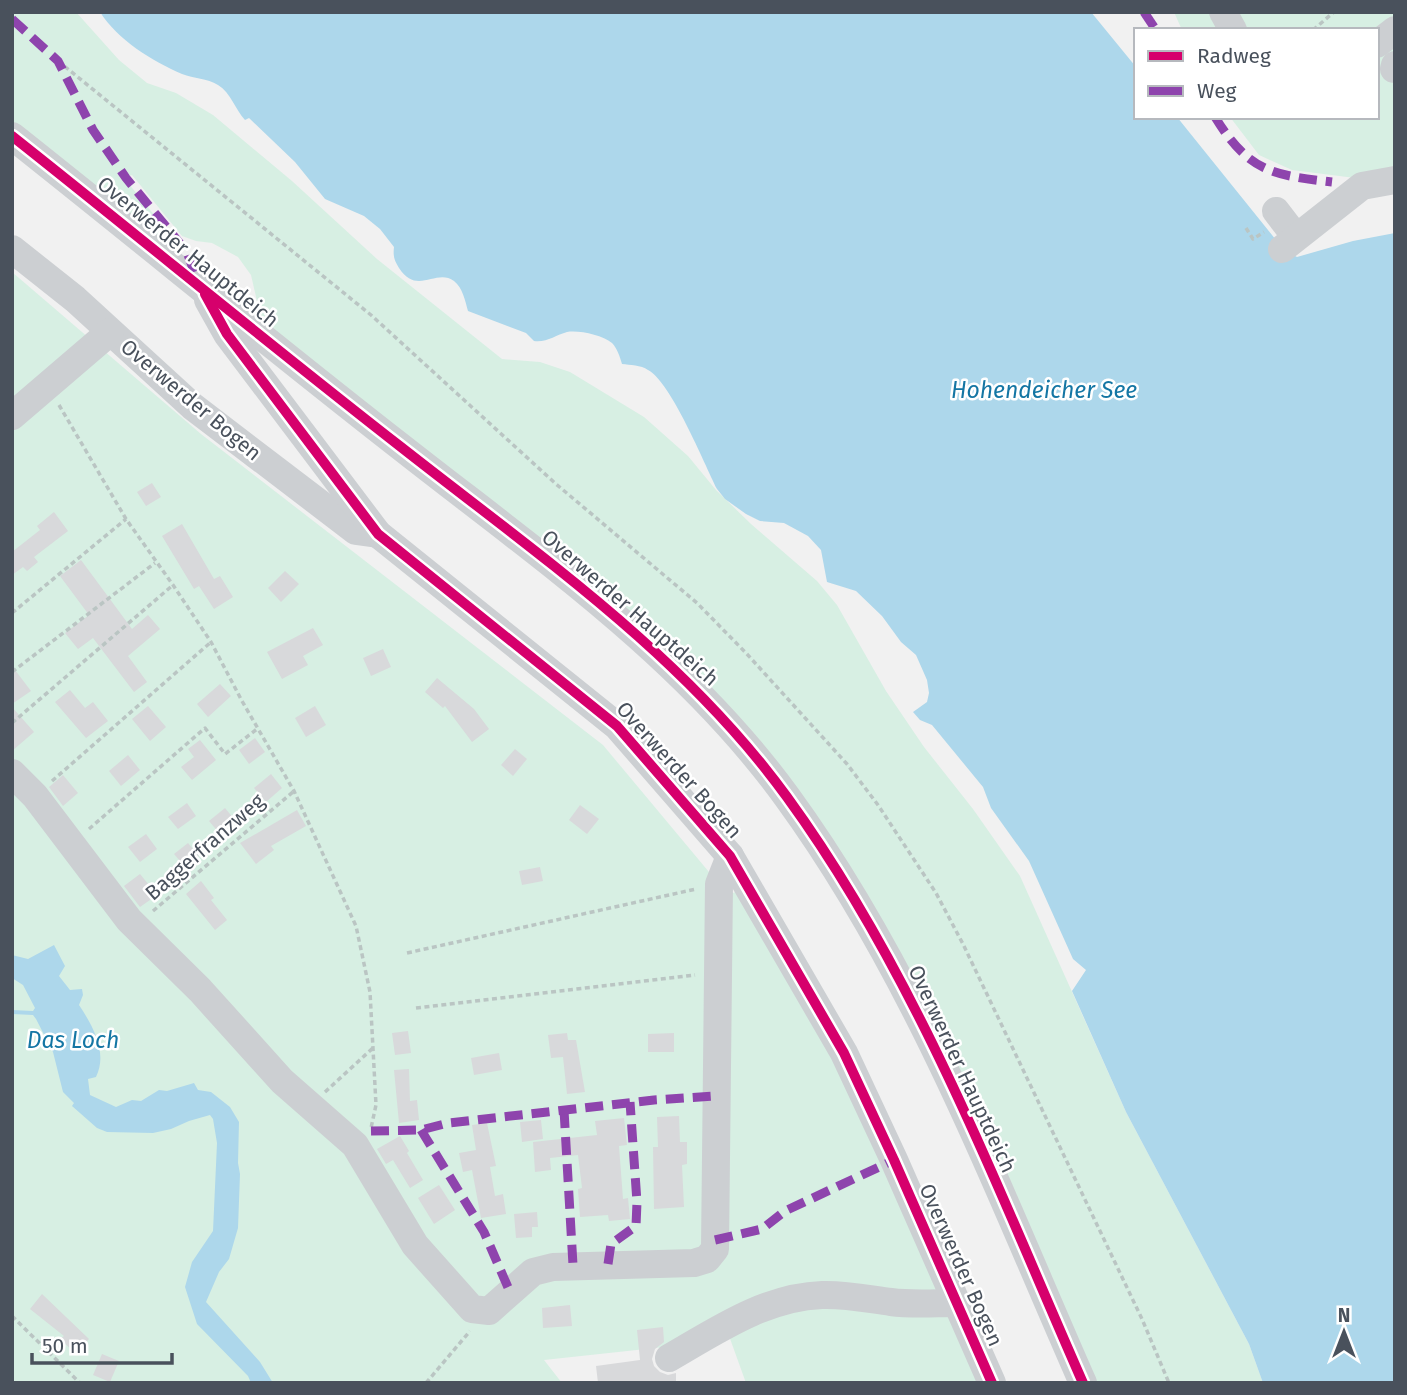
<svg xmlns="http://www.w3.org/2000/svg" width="1407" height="1395" font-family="'Fira Sans',sans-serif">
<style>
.green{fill:#d7efe3}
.water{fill:#add7eb}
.building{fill:#d8d9db}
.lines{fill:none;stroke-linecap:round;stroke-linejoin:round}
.path{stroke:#bac5c3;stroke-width:3.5;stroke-dasharray:5 3.5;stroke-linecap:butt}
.minor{stroke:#cccfd2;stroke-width:28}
.quiet{stroke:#8e44ad;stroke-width:9;stroke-dasharray:18 9;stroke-linecap:butt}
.cycleway-casing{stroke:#fff;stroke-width:15}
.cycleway{stroke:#d6006c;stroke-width:10}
.labels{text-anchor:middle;stroke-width:5;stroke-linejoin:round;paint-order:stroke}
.street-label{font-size:21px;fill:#49515c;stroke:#fff}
.water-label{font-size:23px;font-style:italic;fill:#1476a4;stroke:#fff}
</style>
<rect width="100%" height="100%" fill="#f1f1f1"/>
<!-- green -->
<g class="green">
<polygon points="12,12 76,12 119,60 147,83 176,93 213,115 292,181 377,259 502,359 540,362 570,372 644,417 688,456 716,490 751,524 817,581 837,605 886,691 924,747 973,809 1020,876 1126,1112 1249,1344 1263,1383 1093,1383 1026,1235 762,749 262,323 251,275 238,257 212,243 196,241 182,236 132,175 124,178 173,238 173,244 168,246 12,127"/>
<polygon points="1174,12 1395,12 1395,173 1363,179 1292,170 1259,155 1230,117 1377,117 1377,30 1182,30"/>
<polygon points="12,272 201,434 603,745 719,884 733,893 742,889 837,1057 984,1383 746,1383 724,1322 683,1345 544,1360 562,1383 12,1383"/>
</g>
<!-- water -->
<g class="water">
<path d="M100 12H1091L1136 67V117H1177L1284 250 1297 257 1353 241 1395 233V1383H1263L1249 1344 1126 1112 1072 991 1086 970 1073 959 1029 861 991 808 983 787 932 725 920 720 913 712 927 702 929 693 927 680 916 655 901 642 882 616 856 591 827 582 821 550 808 536 784 523 760 521 746 514 725 499 717 489C704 463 671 382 648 370 641 365 630 365 622 364 620 357 617 348 612 343 602 335 579 330 567 332 556 335 546 343 534 341L526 333 468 311C465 301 463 288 454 281 436 268 417 296 399 268 394 260 393 256 394 247L380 229 364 216 325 199 295 162 249 118 245 120C235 109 231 93 218 85 207 78 194 79 182 74 152 61 118 40 100 12Z"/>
<path d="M54 945 65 966 59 976 70 990 82 989 83 995 79 1005C93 1026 108 1053 96 1077L88 1079 90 1095 116 1107 132 1100 141 1101 159 1090 167 1091 194 1083 198 1090 211 1092 230 1107 239 1122 238 1163 240 1174 238 1228 229 1259 219 1272 206 1302 260 1362 273 1383H251L248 1376 197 1324 185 1287 192 1262 213 1231 217 1143 213 1119 210 1115 189 1121 171 1129 153 1133 107 1132 97 1128 72 1106 74 1103 63 1092 53 1052 36 1019 33 1015 12 1014V1010L33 1011 35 1008 23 985 12 978V955L28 959Z"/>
</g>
<!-- building -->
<g class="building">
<polygon points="152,483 161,497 146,506 137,492"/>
<polygon points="54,512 68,531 34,557 38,562 27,571 23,567 12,575 12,552 40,530 37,526"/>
<polygon points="182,524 214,579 220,576 233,597 214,609 199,586 194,589 162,536"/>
<polygon points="81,560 132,629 148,615 160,629 128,656 147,682 134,692 93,638 78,649 65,633 89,615 60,576"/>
<polygon points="285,571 299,584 281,602 268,588"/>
<polygon points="313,628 323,645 303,656 308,665 282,679 267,652"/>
<polygon points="383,649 391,667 371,676 363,658"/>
<polygon points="12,666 31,691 12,704"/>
<polygon points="437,678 474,709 489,729 472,742 445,706 443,708 425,692"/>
<polygon points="220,684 231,696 208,717 197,704"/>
<polygon points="70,690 85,708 93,702 108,721 86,738 55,702"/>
<polygon points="148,706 166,727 150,741 132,719"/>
<polygon points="315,706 326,725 306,737 295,718"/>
<polygon points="12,707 34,732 12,751"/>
<polygon points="255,738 265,752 249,764 239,750"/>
<polygon points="200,740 216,760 192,780 181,767 194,757 188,749"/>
<polygon points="515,749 527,759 513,776 501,765"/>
<polygon points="128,755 140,770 121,786 109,771"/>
<polygon points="271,774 282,788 266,802 254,788"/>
<polygon points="63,775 78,793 63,806 49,787"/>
<polygon points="187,803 196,816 178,829 168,817"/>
<polygon points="580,805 599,819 587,834 569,820"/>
<polygon points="225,808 235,820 219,833 209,821"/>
<polygon points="297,810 306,826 271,846 274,850 256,864 240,843"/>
<polygon points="146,834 157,849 140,862 128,847"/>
<polygon points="188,843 199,856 185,867 174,854"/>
<polygon points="540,867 543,881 522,885 519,871"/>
<polygon points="140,874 157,895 140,907 124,886"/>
<polygon points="201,881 214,898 211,900 227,920 215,930 186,894"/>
<polygon points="408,1031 411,1053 395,1055 392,1033"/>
<polygon points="567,1033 568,1040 576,1040 585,1092 567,1094 563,1057 551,1058 548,1035"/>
<polygon points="674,1033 674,1052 648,1052 648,1034"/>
<polygon points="499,1053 502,1070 474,1075 471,1058"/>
<polygon points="409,1069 410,1101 417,1100 419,1120 399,1123 394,1070"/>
<polygon points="679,1116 680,1142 687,1142 687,1164 682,1165 684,1207 654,1209 653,1147 658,1147 657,1117"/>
<polygon points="624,1118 627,1145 619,1146 623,1199 628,1198 630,1219 609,1221 608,1215 580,1217 578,1189 582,1188 578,1155 550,1158 551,1170 535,1172 533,1142 597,1135 595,1121"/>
<polygon points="541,1120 543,1139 522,1142 520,1122"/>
<polygon points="487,1123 496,1166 490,1167 495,1196 503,1194 506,1214 481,1218 472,1170 463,1172 459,1153 476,1150 472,1125"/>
<polygon points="400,1136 409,1151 407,1153 423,1180 410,1188 393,1160 386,1164 377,1149"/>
<polygon points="439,1185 455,1210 434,1224 418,1198"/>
<polygon points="537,1212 538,1227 532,1227 532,1237 516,1238 514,1214"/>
<polygon points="42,1294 89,1339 75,1353 60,1339 64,1336 30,1309"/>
<polygon points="570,1305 572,1326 543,1328 542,1308"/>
<polygon points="663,1327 664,1342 655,1349 652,1359 654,1366 660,1372 668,1375 676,1373 676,1383 598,1383 596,1366 640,1360 637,1330"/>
<polygon points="102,1354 119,1361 110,1382 93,1375"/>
</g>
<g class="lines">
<!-- path -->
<g class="path">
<polyline points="1313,30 1334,12"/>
<polyline points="58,61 371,315 556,484 697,603 746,653 847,764 878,805 936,893 963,944 1142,1319 1169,1383"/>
<polyline points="1246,228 1253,239 1264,232"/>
<polyline points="59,405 126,519 173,585 211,642 242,701 294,791 356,926 370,992 376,1105 371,1128"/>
<polyline points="12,613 126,519"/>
<polyline points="12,672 155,563"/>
<polyline points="12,723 173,585"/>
<polyline points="52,781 211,642"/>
<polyline points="89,829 205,728 225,754 257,729"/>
<polyline points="153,911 294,791"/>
<polyline points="407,953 696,889"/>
<polyline points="416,1008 695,975"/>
<polyline points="325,1092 374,1047"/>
<polyline points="12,1316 80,1383"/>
<polyline points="426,1383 470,1331"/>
</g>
<!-- minor -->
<g class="minor">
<polyline points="1223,12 1233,30"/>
<polyline points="1377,44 1395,30"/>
<polyline points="1394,69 1395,65"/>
<path d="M12 136C142 239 270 345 401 447 537 554 684 655 787 797 916 974 995 1183 1083 1383"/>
<polyline points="1276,211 1296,237"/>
<polyline points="12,249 75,299 192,406 356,531 378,534"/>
<polyline points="1282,249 1362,186 1395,180"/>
<polyline points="208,300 227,334 378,534 617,726 730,856 844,1053 894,1160 992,1383"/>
<polyline points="12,416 110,332"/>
<polyline points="12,773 35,796 129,920 200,990 282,1081 355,1145 415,1245 472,1309 489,1311 533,1272 553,1267 694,1263 707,1259 715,1249 719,884 730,856"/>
<path d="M669 1358C716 1331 765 1297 822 1295 845 1294 868 1299 891 1302 912 1305 935 1303 956 1303"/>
</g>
<!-- quiet -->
<g class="quiet">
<polyline points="1144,12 1156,30"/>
<polyline points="12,19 58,61 93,130 126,178 187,252 198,282"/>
<path d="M1215 117C1249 172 1272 175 1332 182"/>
<polyline points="564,1110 573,1265"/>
<polyline points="421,1130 484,1232 510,1292"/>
<polyline points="371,1131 421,1130 448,1123 654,1100 716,1096"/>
<polyline points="715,1240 762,1229 785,1211 894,1160"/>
<polyline points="608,1264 611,1244 636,1226 637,1202 630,1102"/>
</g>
<defs>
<g id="cycleway">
<path d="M12 136C142 239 270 345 401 447 537 554 684 655 787 797 916 974 995 1183 1083 1383"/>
<polyline points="205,294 227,334 378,534 617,726 730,856 844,1053 894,1160 992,1383"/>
</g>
</defs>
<!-- cycleway casing -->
<use href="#cycleway" class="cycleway-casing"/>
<!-- cycleway -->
<use href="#cycleway" class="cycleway"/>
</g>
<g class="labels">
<!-- street labels -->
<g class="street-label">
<text transform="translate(188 252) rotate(39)" y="7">Overwerder Hauptdeich</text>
<text transform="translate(191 400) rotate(40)" y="7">Overwerder Bogen</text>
<text transform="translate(630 608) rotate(41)" y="7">Overwerder Hauptdeich</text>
<text transform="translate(679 770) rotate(48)" y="7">Overwerder Bogen</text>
<text transform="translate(205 847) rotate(-41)" y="7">Baggerfranzweg</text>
<text transform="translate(962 1069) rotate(65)" y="7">Overwerder Hauptdeich</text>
<text transform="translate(961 1265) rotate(66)" y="7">Overwerder Bogen</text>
</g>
<!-- water labels -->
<g class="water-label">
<text x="1044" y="398">Hohendeicher See</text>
<text x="73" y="1048">Das Loch</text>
</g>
</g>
<!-- border -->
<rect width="1407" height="1395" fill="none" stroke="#49515c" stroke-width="28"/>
<!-- legend -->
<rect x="1134" y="28" width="245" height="91" fill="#ffffff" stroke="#b6b9be" stroke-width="2"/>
<rect x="1148" y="51" width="35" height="10" fill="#d6006c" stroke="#b6b9be" stroke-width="2"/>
<text x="1197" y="63" font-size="21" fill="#49515c">Radweg</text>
<rect x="1148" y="86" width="35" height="10" fill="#8e44ad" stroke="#b6b9be" stroke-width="2"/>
<text x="1197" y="98" font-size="21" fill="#49515c">Weg</text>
<!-- north arrow -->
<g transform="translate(1344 1332)" stroke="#ffffff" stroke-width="5" paint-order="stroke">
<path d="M0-5L12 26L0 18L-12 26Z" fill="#49515c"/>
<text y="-10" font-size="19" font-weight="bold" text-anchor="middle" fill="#49515c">N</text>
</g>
<!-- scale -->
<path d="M32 1353v10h140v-10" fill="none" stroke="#49515c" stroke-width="3.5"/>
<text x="42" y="1353" font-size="21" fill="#49515c" stroke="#ffffff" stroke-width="5" paint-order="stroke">50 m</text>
</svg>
